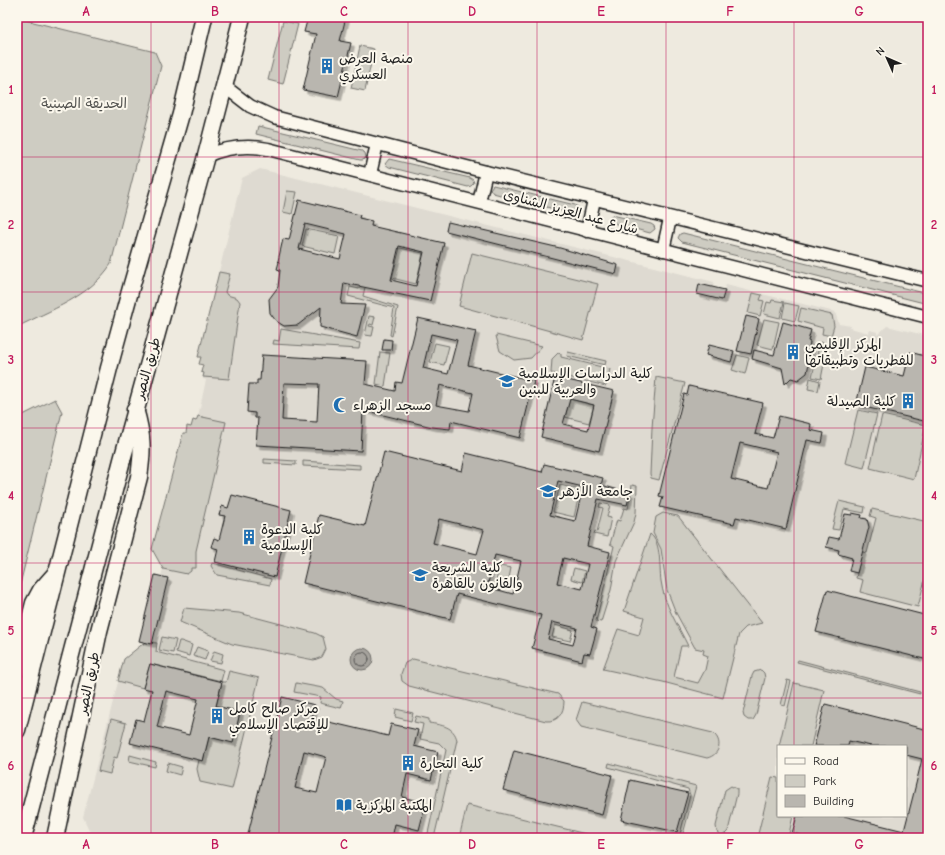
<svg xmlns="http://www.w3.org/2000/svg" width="945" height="855" font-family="'Comic Neue','Playpen Sans Arabic',sans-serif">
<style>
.built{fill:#dedad1;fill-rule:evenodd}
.green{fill:#ceccc2;stroke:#75746f}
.water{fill:#a6a39d;stroke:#6f6d69}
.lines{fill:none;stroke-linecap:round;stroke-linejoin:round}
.shore{stroke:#535250;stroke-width:1}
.building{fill:#b9b6af;stroke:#1c1c1c;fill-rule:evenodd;filter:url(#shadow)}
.tertiary-casing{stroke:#1c1c1c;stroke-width:15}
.trunk-casing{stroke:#1c1c1c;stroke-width:19}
.tertiary{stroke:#fbf7ec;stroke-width:12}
.trunk{stroke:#fbf7ec;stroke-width:16}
.grid{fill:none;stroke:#c2185b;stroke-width:1;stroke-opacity:0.55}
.labels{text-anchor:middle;stroke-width:4;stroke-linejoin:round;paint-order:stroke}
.poi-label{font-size:14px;fill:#1c1c1c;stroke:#fbf7ec;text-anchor:start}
.park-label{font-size:14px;fill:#51514e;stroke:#fbf7ec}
.street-label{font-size:14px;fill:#1c1c1c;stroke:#fbf7ec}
.neatline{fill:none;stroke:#c2185b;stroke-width:1.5}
.grid-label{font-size:13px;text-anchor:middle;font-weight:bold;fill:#c2185b}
</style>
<defs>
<filter id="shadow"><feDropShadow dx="3.5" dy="3.5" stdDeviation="0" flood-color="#0004"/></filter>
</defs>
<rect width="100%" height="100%" fill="#eeeadf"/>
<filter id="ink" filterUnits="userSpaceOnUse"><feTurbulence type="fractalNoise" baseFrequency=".025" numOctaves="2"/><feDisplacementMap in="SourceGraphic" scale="8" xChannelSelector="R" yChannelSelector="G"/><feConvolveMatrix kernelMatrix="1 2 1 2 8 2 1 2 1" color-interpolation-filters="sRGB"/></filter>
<g filter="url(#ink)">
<!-- built -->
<path class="built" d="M260 169 714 282 713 287 724 290 726 285 835 312 839 324 851 326 850 328 869 333 870 330 877 332V335L887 326 928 336V838H84L86 831 90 832 83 817 124 659 145 642 142 625 155 575 161 576 163 569 152 549 183 433H186L187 426 191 427 193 420 197 421 206 380 203 379 204 373 201 372 203 365 199 364 201 357H198L242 178ZM778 746H906V816H778Z"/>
<!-- green -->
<g class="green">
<path d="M17 18 155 52 161 66 111 264C90 297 50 310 17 327Z"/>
<polygon points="283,21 298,24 283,84 268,80"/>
<polygon points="360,46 374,49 365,91 351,88"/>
<polygon points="258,126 362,151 365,153 366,157 363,160 360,160 256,134"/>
<polygon points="389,159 470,178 473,180 474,183 471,186 468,187 389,167 385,164"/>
<polygon points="493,185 575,205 578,207 579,210 576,213 573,214 493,193 490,189"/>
<polygon points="287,191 297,192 292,214 283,212"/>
<polygon points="612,215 651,224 654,226 655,229 650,233 613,223 610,219"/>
<polygon points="306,229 339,236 335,254 302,246"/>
<polygon points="683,233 928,294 928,304 682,242 678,238 680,234"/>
<polygon points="400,248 423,253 416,284 392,278"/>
<polygon points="472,253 598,284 583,340 459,306"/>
<polygon points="219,272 230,274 225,292 227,295 237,298 240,302 229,379 203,377 204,373 201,372 203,365 199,364 201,357 198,357"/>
<polygon points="361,278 367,279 363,296 398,307 392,336 390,335 394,308 348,296 350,287 359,289"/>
<polygon points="753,293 762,295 760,300 764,301 760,316 748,313"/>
<polygon points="772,300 784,302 780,318 764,314 767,302 771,303"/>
<polygon points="785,303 799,306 795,321 782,318"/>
<polygon points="801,308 832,315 834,326 831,336 822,334 823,328 798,321"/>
<polygon points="369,316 375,317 373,325 370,324 369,326 374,327 372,336 365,335"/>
<polygon points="764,319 779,322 773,349 757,345"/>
<polygon points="281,329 360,343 359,349 273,344 274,340 279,341"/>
<polygon points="496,336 496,335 542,346 531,358 514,360 500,351"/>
<polygon points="820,342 828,344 821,379 812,377"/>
<polygon points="435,343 449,346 444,365 430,362"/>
<polygon points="380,352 390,353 385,386 376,384"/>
<polygon points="568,352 606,361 605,365 567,356"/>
<polygon points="558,353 561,354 561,357 610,369 606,386 551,373 552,359"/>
<polygon points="737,355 749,358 745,374 732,370"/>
<polygon points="656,377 685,383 659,480 651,478 650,474 652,428"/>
<polygon points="810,378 820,381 818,391 808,389"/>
<polygon points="55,399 62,412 17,597 17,418"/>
<polygon points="570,399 594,405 589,423 565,417"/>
<polygon points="858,410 877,414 864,468 845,463"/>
<polygon points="882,415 926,425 914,479 870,468"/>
<polygon points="198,416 226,422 196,551 196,568 191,568 191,571 187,574 163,569 152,549 183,433 186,433 187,426 191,427 193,420 196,421"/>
<polygon points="264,459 296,461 296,465 264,463"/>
<polygon points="303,461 360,465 360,469 303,466"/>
<polygon points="560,485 580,490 574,517 553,512"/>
<polygon points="632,485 637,486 636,513 634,522 616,561 611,590 601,622 596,621 614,546 610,544 617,520 620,521 624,508 628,509"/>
<polygon points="839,501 865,507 864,513 844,509 839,530 832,529"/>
<polygon points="600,503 610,505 607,517 611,518 607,537 594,534 595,531 597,532 603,508 599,507"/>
<polygon points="872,509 928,522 928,567 918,607 860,592 863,580 856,578 860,560 854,550 867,553 876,518 870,516"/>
<path d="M663 513 678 516 762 623 746 627 739 634 723 698 663 682 603 669 618 629 639 635 644 617 624 611 650 534C662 543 659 567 661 581 664 605 678 625 688 646H681L674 677 698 683 705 670 708 656 703 654 704 650 695 648 676 613 667 590 661 549 653 533 656 517Z"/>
<polygon points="212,563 271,579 270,585 217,575 211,566"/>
<polygon points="500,566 511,568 508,583 496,580"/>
<polygon points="574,568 585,571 582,582 571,579"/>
<polygon points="184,608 239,613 315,633 323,637 326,649 322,657 314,660 232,644 180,622"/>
<polygon points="555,625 573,630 570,641 552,637"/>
<polygon points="162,637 176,640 173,653 159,650"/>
<polygon points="181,641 192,645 189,656 176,652 179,641"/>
<polygon points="145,642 157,643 156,652 224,670 221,681 150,664 143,688 118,681 124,659"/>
<polygon points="197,647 208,651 205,660 193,656"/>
<polygon points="214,651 223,654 221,663 210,661"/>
<path d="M413 659 558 694 564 701C564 713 558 722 546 721L409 686 402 681 401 674 405 663Z"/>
<polygon points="798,660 920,692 920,694 797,662"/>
<polygon points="761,670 764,673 765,678 756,715 753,720 748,720 744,717 743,713 752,676 754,672"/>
<polygon points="229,671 259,678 232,789 200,782 197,769 199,760 203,761 209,737 233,742 240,712 216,706 222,682 226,682"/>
<polygon points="787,680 791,681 785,706 781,705"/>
<polygon points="296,683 323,688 336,699 343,701 341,708 320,703 321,697 294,692"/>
<polygon points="794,683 824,690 811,746 779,746"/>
<path d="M582 702 713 733C723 741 720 755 707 758L581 727 576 720Z"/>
<polygon points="396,709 413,713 411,721 395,717"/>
<path d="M416 716 429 719V723C441 725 454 726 457 740L434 838H427L446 750 439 743 420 739 423 724 414 722Z"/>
<polygon points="111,719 126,723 117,758 114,757 110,774 98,771"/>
<polygon points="130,755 156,762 155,767 129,761"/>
<polygon points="168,763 182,767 180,775 166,771"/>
<polygon points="609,763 696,786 682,838 679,838 690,795 688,789 608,767"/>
<polygon points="772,777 778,778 778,816 793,816 788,838 757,838"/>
<polygon points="731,786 737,789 737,794 728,831 725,834 721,835 717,832 716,826 725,790"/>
<polygon points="467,805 586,834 585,838 459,838"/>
</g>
<!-- water -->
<circle class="water" cx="362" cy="659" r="11"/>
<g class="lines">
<!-- shore -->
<circle class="shore" cx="362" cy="659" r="7"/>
</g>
<!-- building -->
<g class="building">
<polygon points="308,17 346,17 340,41 351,43 338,97 303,90 316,34 304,32"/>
<path d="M299 200 360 215 359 218 372 221 371 226 444 243 430 301 344 283 341 304 365 305 357 337 320 327 321 307 298 325 284 326 276 321 270 313 269 299 278 287 280 270 277 269 279 262 278 261 283 239 289 240ZM305 224 346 234 340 259 299 249ZM399 246 424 252 416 286 391 280Z"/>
<polygon points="448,222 560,248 618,265 616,274 446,231"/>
<polygon points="699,284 725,290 722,300 697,294"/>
<polygon points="746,316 759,319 751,354 737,351"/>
<path d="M418 318 476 331 468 365 534 381 520 438 451 421 450 429 432 427 363 410 361 451 256 445 258 418H255V413L247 412 249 384H257V380H260L262 355 367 361 365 384 395 391 396 382 402 383ZM431 334 457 340 448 374 423 368ZM284 383 319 384 317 422 282 420ZM440 385 473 393 469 411 436 405Z"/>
<polygon points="783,322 811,330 808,341 810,342 809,348 812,348 807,373 798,380 791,378 785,384 782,368 752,359 754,350 774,355"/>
<polygon points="384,339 392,340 391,350 382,350"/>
<polygon points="709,345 734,351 731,362 706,355"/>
<polygon points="910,352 928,357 928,422 856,405 865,367 904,376"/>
<path d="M555 377 614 391 599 451 541 437ZM570 399 594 405 588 430 563 424Z"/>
<path d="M689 386 763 403 755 434 773 438 779 416 811 424 810 430 824 433 822 443 807 440 786 529 736 517 734 524 660 507 663 497 659 496 684 394 687 395ZM740 443 777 452 768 488 731 479Z"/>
<path d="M384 452 462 471 466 453 542 472 544 464 603 478 601 485 630 493 627 505 598 499 587 546 610 552 591 627 597 629 590 654 584 653 582 661 532 648 541 615 457 594 450 619 303 583 319 515 365 526ZM558 481 583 487 575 521 550 515ZM439 519 484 530 477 554 433 543ZM495 555 521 561 513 594 487 587ZM563 558 588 564 582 589 557 583ZM552 622 577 628 573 645 548 639Z"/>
<polygon points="232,495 291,510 275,577 215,562 218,549 211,547 214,538 219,540 225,516 219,515 222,506 228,508"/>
<polygon points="852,513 862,515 861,518 867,519 869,527 857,573 849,571 852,558 838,554 839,550 826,547 829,537 839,539 845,514 852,515"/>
<polygon points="155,575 168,578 152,644 139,641"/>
<polygon points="827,590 928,616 926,625 928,626 928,660 816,632"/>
<path d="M150 664 222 682 216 706 240 712 233 743 209 737 203 761 130 743 136 719 144 721 152 690 143 688ZM166 691 198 699 189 735 157 727Z"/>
<path d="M282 697 315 705 312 718 388 736 391 724 418 730 414 746 438 752 431 780 407 774 402 797 426 803 419 830 395 824 392 838H247ZM304 751 326 757 317 793 295 788Z"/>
<polygon points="825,704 928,730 928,838 812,838 792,833 797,816 844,816 904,831 913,796 922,759 906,755 906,746 871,746 849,741 848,746 814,746"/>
<polygon points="514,750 612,775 602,815 503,790"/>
<polygon points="630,780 688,793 677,832 621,820"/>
</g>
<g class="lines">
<defs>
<g id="tertiary">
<polyline points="224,86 250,106 274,117 486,172 928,281"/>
<path d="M206 156C227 147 247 145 268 149L928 317"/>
<polyline points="370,174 377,144"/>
<polyline points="479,202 486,172"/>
<polyline points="587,231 594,200"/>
<polyline points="663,250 670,219"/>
</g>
<g id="trunk">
<polyline points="17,669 34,603 41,590 56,573"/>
<polyline points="17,730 109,368 132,284 181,114 204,17"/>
<polyline points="23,838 122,460 206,156 242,17"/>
<path d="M55 838 99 631 139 477C143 450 143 436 135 409"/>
</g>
</defs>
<!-- tertiary casing -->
<use href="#tertiary" class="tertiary-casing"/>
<!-- trunk casing -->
<use href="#trunk" class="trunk-casing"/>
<!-- tertiary -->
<use href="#tertiary" class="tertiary"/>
<!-- trunk -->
<use href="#trunk" class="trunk"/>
</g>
</g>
<!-- grid -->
<path class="grid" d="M151 17V838M279 17V838M408 17V838M537 17V838M666 17V838M794 17V746M17 157H928M17 292H928M17 428H928M17 563H928M17 698H928M794 816V838"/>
<!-- icons -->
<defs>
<symbol id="building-bare" viewBox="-9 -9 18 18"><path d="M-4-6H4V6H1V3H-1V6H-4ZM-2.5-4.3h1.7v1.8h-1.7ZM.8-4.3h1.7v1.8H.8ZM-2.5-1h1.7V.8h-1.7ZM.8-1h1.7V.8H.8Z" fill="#1f6fb2" stroke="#fbf7ec" stroke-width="2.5" paint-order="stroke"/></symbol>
<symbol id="university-bare" viewBox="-9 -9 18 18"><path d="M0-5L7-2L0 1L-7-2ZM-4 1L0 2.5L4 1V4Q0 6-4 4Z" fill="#1f6fb2" stroke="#fbf7ec" stroke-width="2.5" paint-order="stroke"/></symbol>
<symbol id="mosque-bare" viewBox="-9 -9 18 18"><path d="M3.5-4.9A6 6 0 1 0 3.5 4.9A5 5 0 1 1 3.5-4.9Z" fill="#1f6fb2" stroke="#fbf7ec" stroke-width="2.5" paint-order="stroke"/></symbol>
<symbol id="library-bare" viewBox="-9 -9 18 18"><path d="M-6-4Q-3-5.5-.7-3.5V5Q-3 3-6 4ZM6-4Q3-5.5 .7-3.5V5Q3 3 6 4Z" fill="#1f6fb2" stroke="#fbf7ec" stroke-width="2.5" paint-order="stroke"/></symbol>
</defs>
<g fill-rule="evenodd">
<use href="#building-bare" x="316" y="55" width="22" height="22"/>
<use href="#building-bare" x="782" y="341" width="22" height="22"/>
<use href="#university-bare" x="496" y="370" width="22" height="22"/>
<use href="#building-bare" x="897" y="390" width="22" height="22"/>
<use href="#mosque-bare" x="330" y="394" width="22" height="22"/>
<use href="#university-bare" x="537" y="480" width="22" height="22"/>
<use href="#building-bare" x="238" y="526" width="22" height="22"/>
<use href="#university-bare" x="409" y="564" width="22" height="22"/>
<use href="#building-bare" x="206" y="705" width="22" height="22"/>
<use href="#building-bare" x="397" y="752" width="22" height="22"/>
<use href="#library-bare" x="333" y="794" width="22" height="22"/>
</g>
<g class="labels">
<!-- poi labels -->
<g class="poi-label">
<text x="339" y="63">منصة العرض<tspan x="339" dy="16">العسكري</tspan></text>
<text x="805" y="349">المركز الإقليمي<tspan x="805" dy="16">للفطريات وتطبيقاتها</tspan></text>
<text x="519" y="378">كلية الدراسات الإسلامية<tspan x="519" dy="16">والعربية للبنين</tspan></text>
<text x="896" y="406" text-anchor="end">كلية الصيدلة</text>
<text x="353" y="410">مسجد الزهراء</text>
<text x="560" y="496">جامعة الأزهر</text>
<text x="261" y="534">كلية الدعوة<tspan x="261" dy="16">الإسلامية</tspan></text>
<text x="432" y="572">كلية الشريعة<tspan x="432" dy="16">والقانون بالقاهرة</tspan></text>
<text x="229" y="713">مركز صالح كامل<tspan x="229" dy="16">للإقتصاد الإسلامي</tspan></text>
<text x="420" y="768">كلية التجارة</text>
<text x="356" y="810">المكتبة المركزية</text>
</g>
<!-- park labels -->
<g class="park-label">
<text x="84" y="108">الحديقة الصينية</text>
</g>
<!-- street labels -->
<g class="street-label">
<text transform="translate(571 211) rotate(15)" y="5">شارع عبد العزيز الشناوى</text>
<text transform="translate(147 368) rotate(-74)" y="5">طريق النصر</text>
<text transform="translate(88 683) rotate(-78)" y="5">طريق النصر</text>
</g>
</g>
<!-- margin -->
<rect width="945" height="855" fill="none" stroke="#fbf7ec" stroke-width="44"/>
<!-- legend -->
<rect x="777" y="745" width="130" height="72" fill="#fbf7ec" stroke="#a29f99"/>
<rect x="785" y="758" width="20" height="6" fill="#fbf7ec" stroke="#a29f99"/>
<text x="813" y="765" font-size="12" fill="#1c1c1c">Road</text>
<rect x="785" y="775" width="20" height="12" fill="#ceccc2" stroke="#a29f99"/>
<text x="813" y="785" font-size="12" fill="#1c1c1c">Park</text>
<rect x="785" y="795" width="20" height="12" fill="#b9b6af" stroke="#a29f99"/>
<text x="813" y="805" font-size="12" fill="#1c1c1c">Building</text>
<!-- north arrow -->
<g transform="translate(887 58) rotate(315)" stroke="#fbf7ec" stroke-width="3" paint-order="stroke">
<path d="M0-3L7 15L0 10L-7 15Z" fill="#1c1c1c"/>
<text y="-6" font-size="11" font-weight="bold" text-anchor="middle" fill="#1c1c1c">N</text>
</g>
<rect x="22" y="22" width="901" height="811" class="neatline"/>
<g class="grid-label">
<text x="86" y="16">A</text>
<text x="215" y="16">B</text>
<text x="344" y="16">C</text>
<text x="472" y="16">D</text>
<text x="601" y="16">E</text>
<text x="730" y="16">F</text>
<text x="859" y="16">G</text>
<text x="11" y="94">1</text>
<text x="934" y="94">1</text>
<text x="11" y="229">2</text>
<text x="934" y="229">2</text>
<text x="11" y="364">3</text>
<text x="934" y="364">3</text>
<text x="11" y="500">4</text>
<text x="934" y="500">4</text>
<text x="11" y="635">5</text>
<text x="934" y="635">5</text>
<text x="11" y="770">6</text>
<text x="934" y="770">6</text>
<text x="86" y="849">A</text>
<text x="215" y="849">B</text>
<text x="344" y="849">C</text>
<text x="472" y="849">D</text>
<text x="601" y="849">E</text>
<text x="730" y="849">F</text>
<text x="859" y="849">G</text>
</g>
</svg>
